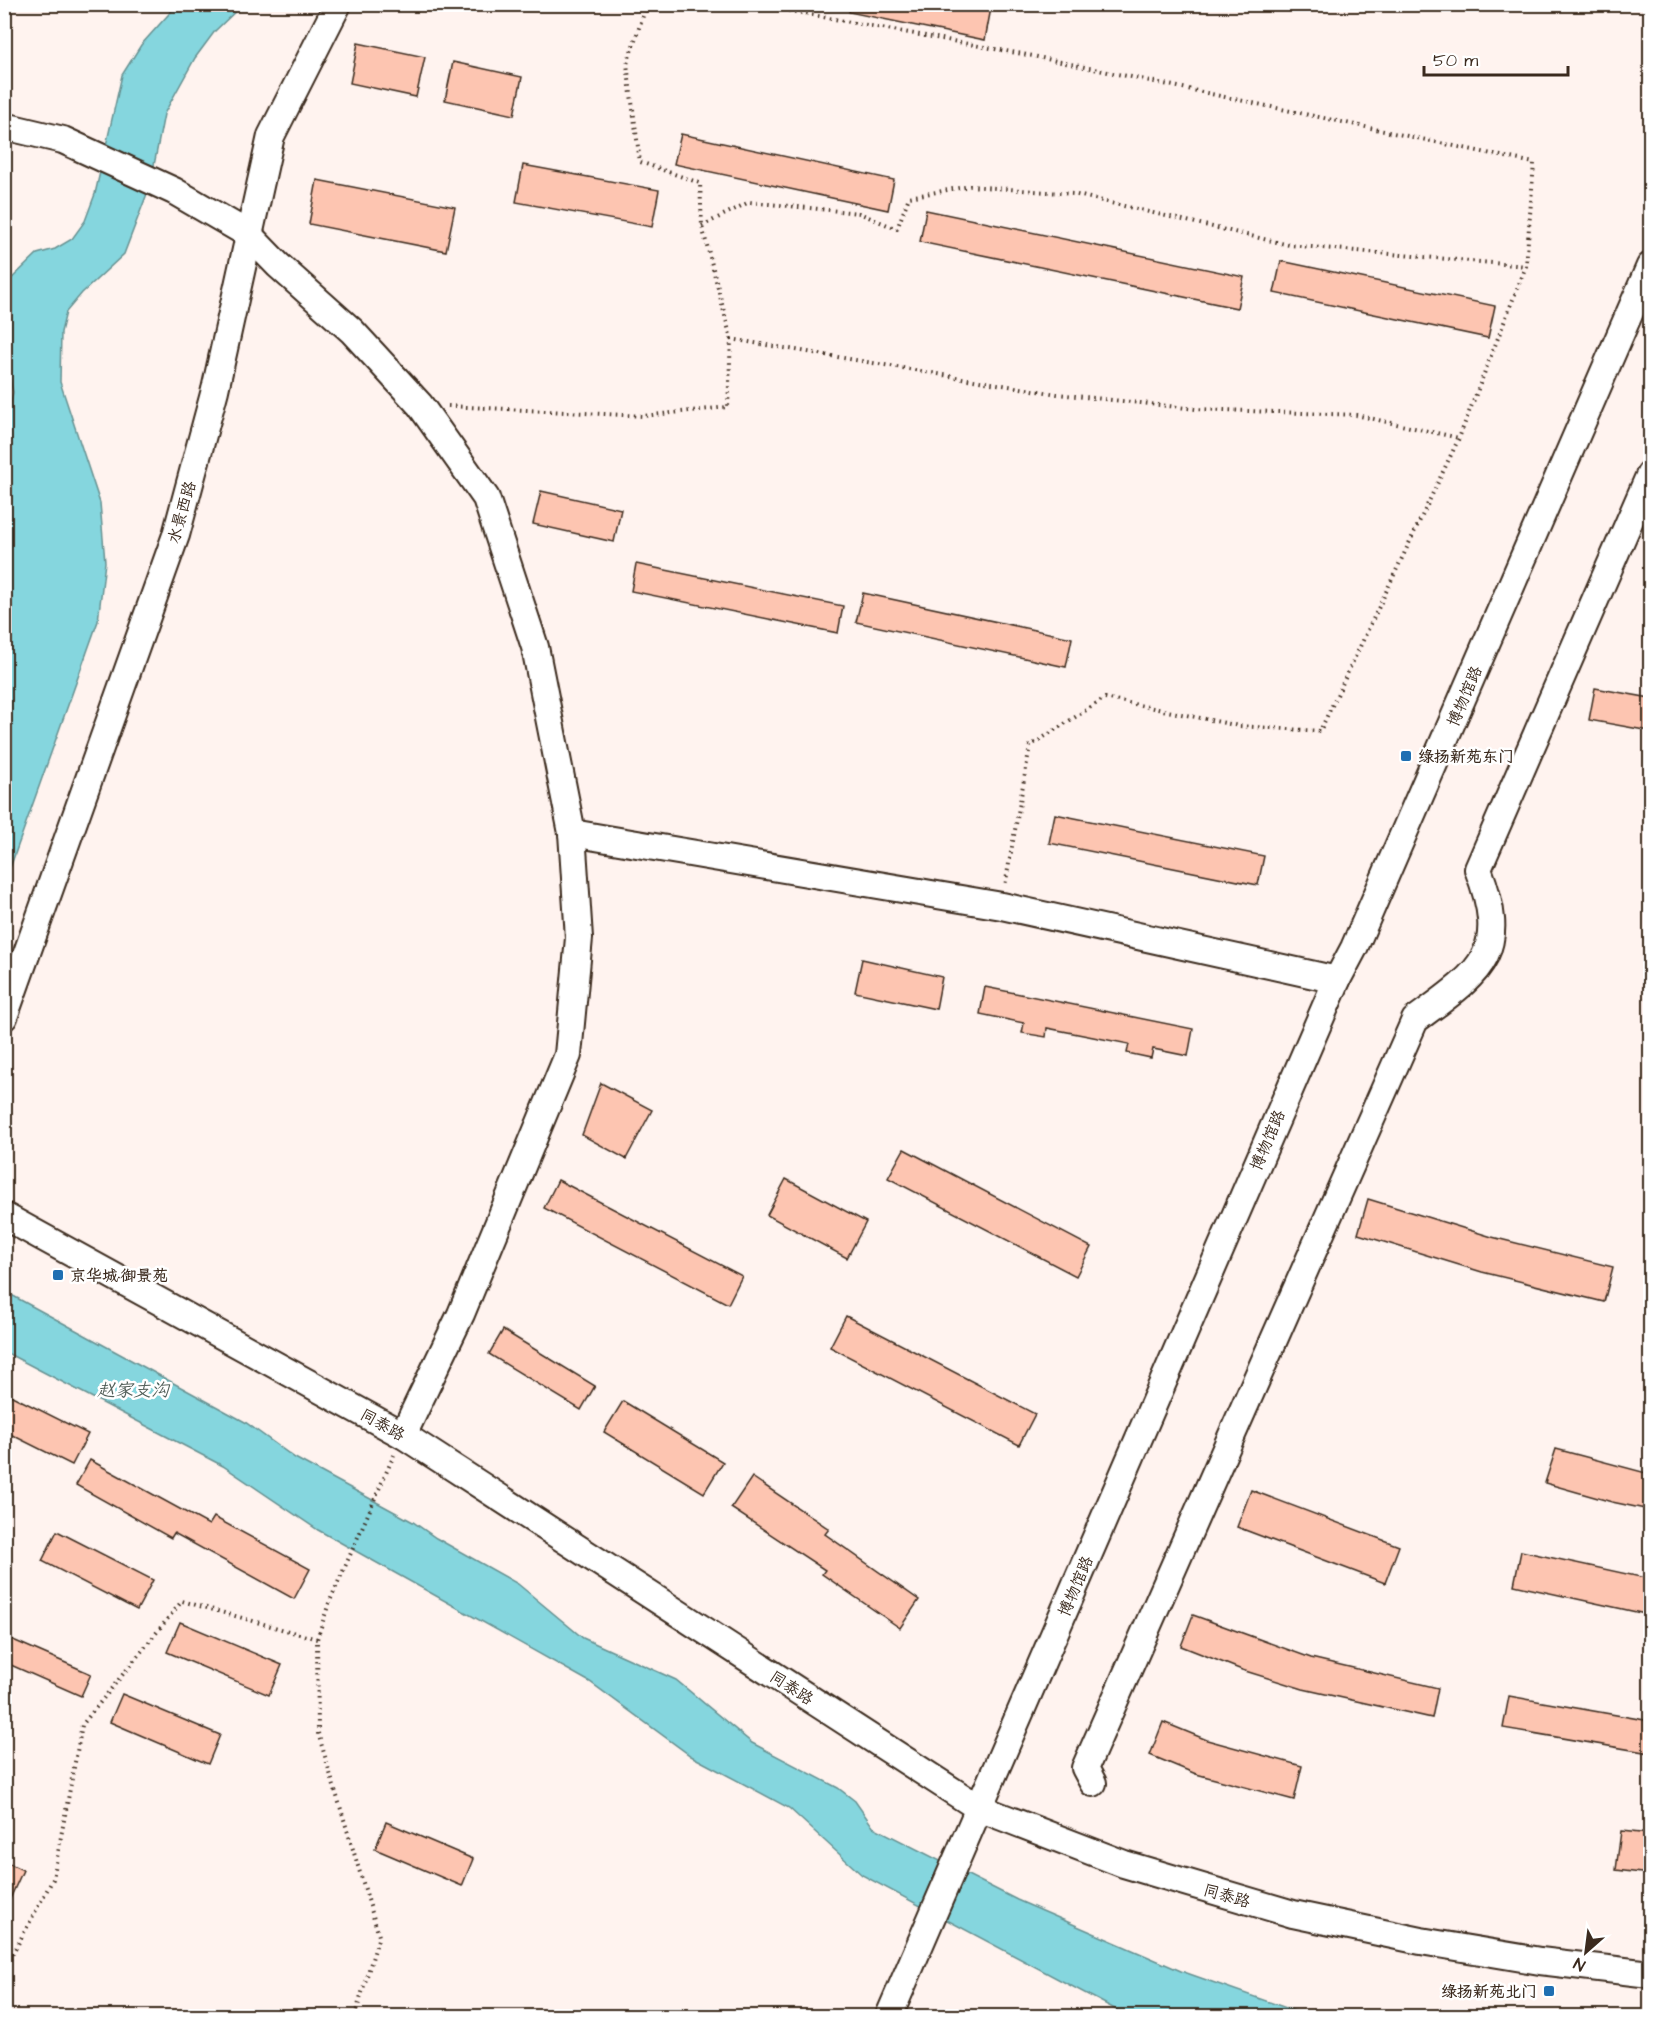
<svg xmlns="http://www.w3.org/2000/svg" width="1655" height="2021" font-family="'Architects Daughter','LXGW WenKai TC',sans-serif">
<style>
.water{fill:#85d6de;stroke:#679191;stroke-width:1.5}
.building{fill:#fdc5b1;stroke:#3b2a1e;stroke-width:1.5}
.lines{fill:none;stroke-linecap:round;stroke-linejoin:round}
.minor-casing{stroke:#3b2a1e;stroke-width:30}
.path{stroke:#3b2a1e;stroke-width:4;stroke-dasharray:1.5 4.5;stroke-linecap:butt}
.minor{stroke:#fff;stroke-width:26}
.poi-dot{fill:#1f6fb2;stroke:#fff;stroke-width:2}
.labels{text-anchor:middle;stroke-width:5;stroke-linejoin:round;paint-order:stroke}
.street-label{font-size:16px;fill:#3b2a1e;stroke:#fff}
.poi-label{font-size:16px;font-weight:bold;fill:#3b2a1e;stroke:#fff;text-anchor:start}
.water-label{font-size:18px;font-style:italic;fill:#515e58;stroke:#fff}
</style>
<rect width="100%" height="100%" fill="#fff3ef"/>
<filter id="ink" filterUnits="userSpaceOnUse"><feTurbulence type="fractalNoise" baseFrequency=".0167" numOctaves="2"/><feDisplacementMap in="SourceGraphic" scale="12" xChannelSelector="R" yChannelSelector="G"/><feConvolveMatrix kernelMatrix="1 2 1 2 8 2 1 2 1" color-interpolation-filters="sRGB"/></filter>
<g filter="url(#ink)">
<!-- water -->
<g class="water">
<polygon points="177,5 242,5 215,31 195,58 164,114 150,186 124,254 82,293 66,312 61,332 60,382 100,503 105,562 98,621 5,882 4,436 13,392 5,360 5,285 37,254 55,249 72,239 85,221 95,194 122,75 141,45"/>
<polygon points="4,1291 245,1422 295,1458 413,1522 436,1538 518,1584 583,1638 676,1680 752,1743 838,1788 855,1801 873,1827 1017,1900 1181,1971 1309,2016 1126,2015 862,1875 789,1808 691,1756 590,1682 318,1530 223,1466 5,1352"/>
</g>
<!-- building -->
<g class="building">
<polygon points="850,4 974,4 991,8 985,40 849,12"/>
<polygon points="358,43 425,57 416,97 350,83"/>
<polygon points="453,62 522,77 514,115 445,100"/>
<polygon points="681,134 894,180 888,210 674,164"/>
<polygon points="523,165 659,190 652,227 516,202"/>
<polygon points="317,180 455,207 446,251 309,224"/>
<polygon points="926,210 1244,277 1237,308 920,242"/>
<polygon points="1281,261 1495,306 1488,338 1274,293"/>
<polygon points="541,491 621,509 614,542 533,524"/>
<polygon points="636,564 843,606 838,633 631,591"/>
<polygon points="863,593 1072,638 1066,667 856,622"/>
<polygon points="1595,688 1650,698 1650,731 1589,720"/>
<polygon points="1055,814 1264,856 1258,885 1049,843"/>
<polygon points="862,959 942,977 936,1009 855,992"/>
<polygon points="985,987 1193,1029 1188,1056 1153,1049 1151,1058 1127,1053 1129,1044 1047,1028 1046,1037 1022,1033 1024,1023 980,1014"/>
<polygon points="601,1083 652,1110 626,1159 582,1135"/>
<polygon points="904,1149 1091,1247 1076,1276 888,1178"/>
<polygon points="786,1179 866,1222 847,1258 767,1215"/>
<polygon points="558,1180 742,1276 728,1304 544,1208"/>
<polygon points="1368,1199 1492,1237 1613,1267 1604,1302 1482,1272 1358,1234"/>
<polygon points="846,1316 1035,1414 1019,1445 830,1347"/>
<polygon points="503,1330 595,1386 581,1410 489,1354"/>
<polygon points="4,1392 88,1434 72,1465 4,1431"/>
<polygon points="623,1401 723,1462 704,1493 604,1432"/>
<polygon points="1556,1449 1650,1474 1650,1510 1612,1502 1545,1483"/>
<polygon points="90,1460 209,1525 214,1517 310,1569 294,1599 174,1533 171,1538 76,1485"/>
<polygon points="752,1477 829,1529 825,1534 919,1600 900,1628 822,1574 825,1570 731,1508"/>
<polygon points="1251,1490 1399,1546 1385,1583 1237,1527"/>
<polygon points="57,1531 153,1580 137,1610 42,1561"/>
<polygon points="1521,1551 1650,1579 1650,1615 1514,1585"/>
<polygon points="1193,1615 1311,1658 1438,1688 1432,1718 1303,1689 1242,1670 1181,1646"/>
<polygon points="180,1622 282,1665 269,1695 167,1652"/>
<polygon points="4,1636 91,1674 81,1696 4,1662"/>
<polygon points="122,1694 220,1735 208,1764 110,1722"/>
<polygon points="1509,1696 1650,1721 1650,1753 1503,1728"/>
<polygon points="1163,1722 1207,1740 1302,1766 1294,1800 1196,1774 1150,1755"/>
<polygon points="386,1822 473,1859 462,1886 375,1849"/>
<polygon points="1621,1831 1650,1834 1650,1874 1616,1870"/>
<polygon points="4,1861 23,1870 4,1912"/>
</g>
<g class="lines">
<defs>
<g id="minor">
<polyline points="4,126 63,140 174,191 248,234 278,265 352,331 420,405 486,498 535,647 572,833 579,938 568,1055 461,1314 403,1435"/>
<polyline points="572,833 1002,906 1337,980"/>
<polyline points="4,1017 176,535 215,390 271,136 338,4"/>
<polyline points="4,1216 403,1435 979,1808 1124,1864 1293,1914 1421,1941 1540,1961 1650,1974"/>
<path d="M1093 1783 1085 1768 1415 1020C1480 972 1511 955 1478 869L1650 474"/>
<polyline points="889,2016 1337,980 1354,948 1650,266"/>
</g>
</defs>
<!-- minor casing -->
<use href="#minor" class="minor-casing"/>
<!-- path -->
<g class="path">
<polyline points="753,4 1033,56 1534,163 1526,266 1459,438 1320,731 1239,726 1105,698 1030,746 1005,886"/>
<polyline points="702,226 749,202 859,213 897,229 909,197 970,186 1073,194 1289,245 1526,266"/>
<polyline points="731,339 1057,394 1196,409 1356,415 1459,438"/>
<polyline points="448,406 643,416 728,407 731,339 702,226 700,183 640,162 627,64 647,4"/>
<polyline points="4,1970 53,1879 82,1725 182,1601 317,1639"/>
<polyline points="355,2016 379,1936 318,1733 317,1639 329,1603 394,1455"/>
</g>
<!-- minor -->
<use href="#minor" class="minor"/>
</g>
</g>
<!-- markers -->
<g class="poi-dot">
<rect x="1400" y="750" width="12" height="12" rx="3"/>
<rect x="52" y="1269" width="12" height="12" rx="3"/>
<rect x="1543" y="1985" width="12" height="12" rx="3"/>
</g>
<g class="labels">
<!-- street labels -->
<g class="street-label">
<text transform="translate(181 512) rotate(-74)" y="6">水景西路</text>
<text transform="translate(1464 696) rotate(-67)" y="6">博物馆路</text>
<text transform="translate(1267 1140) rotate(-67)" y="6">博物馆路</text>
<text transform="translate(383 1424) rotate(29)" y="6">同泰路</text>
<text transform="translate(1075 1586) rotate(-67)" y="6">博物馆路</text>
<text transform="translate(792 1687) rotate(33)" y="6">同泰路</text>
<text transform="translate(1227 1895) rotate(16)" y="6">同泰路</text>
</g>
<!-- poi labels -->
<g class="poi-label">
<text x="1418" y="762">绿扬新苑东门</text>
<text x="70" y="1281">京华城·御景苑</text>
<text x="1537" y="1997" text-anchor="end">绿扬新苑北门</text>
</g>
<!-- water labels -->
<g class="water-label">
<text x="133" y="1396">赵家支沟</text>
</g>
</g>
<!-- margin -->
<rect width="1655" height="2021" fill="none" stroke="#fff" stroke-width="24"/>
<rect x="12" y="12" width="1631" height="1997" fill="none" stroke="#3b2a1e" stroke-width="2" filter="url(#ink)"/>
<!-- north arrow -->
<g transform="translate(1586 1952) rotate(208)" stroke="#ffffff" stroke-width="4.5" paint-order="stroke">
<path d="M0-4.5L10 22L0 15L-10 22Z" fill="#3b2a1e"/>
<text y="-9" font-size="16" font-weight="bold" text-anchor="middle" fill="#3b2a1e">N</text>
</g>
<!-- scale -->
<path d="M1424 66v9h144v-9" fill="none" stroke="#3b2a1e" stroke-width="3"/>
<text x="1433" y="66" font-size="18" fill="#3b2a1e" stroke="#ffffff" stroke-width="4.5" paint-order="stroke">50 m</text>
</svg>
